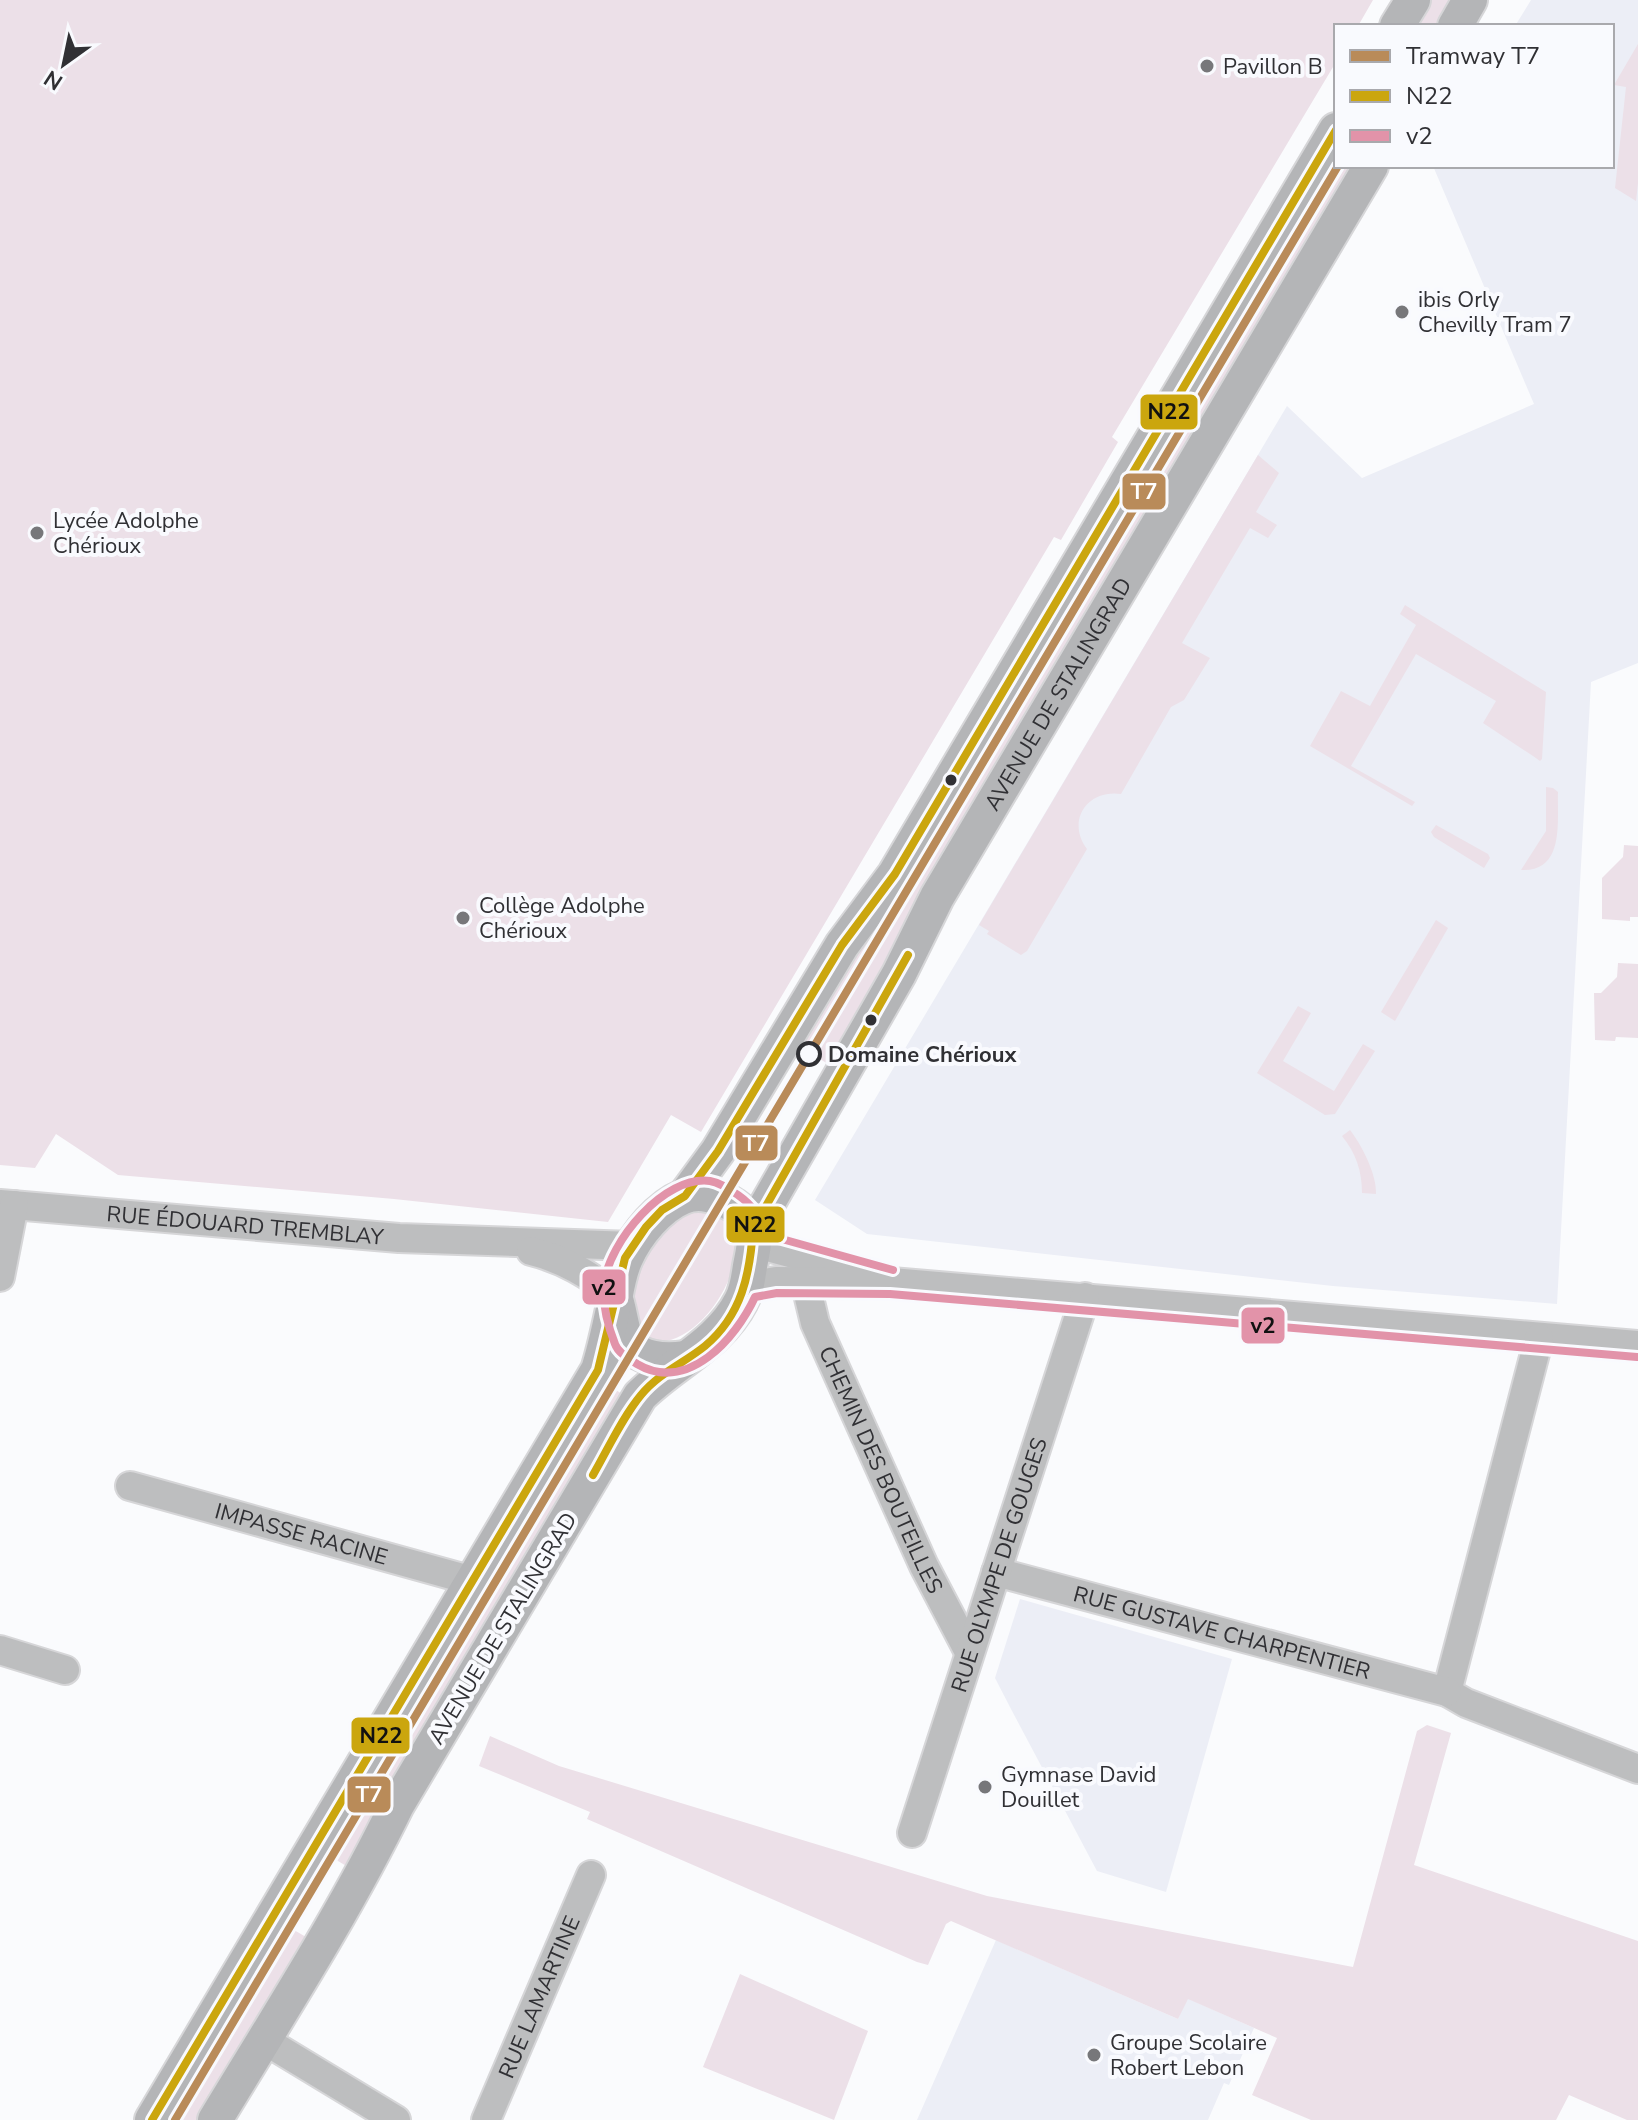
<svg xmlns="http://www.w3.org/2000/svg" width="1638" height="2120" font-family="'Nunito Sans',sans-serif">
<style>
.built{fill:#eceef6}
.green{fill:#ece0e8}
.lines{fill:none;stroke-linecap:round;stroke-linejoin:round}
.minor-casing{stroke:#d6d6d8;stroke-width:32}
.major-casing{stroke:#d6d6d8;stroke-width:38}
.minor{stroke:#bdbebf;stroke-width:28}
.major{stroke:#b4b5b7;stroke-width:34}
.bus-1-casing{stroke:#f9fafe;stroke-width:14}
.bus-2-casing{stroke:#f9fafe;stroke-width:14}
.bus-1{stroke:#cba60e;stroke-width:8}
.bus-2{stroke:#e293a9;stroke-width:8}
.tram-1-casing{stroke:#f9fafe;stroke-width:14}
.tram-1{stroke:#b98b59;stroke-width:8}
.poi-dot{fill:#77777a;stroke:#f9fafe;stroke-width:3}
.bus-dot{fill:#303034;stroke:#f9fafe;stroke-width:3}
.stop-dot{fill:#f9fafe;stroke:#303034;stroke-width:4}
.labels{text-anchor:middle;stroke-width:8;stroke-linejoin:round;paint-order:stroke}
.poi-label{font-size:22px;fill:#303034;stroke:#f9fafe;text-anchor:start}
.street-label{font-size:22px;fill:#303034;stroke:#f9fafe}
.stop-label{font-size:22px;font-weight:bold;fill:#303034;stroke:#f9fafe;text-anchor:start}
.line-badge{stroke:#f9fafe;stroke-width:3}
.badge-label{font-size:22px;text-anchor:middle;font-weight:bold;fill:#fff}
.pale-badge-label{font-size:22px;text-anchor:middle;font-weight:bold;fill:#111}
</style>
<rect width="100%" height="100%" fill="#fafbfd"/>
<!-- built -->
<g class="built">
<polygon points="1531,0 1638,0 1638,663 1591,682 1557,1304 1333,1286 867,1234 815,1200 1287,406 1362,478 1534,404 1433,166 1612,166 1612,26 1515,26"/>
<polygon points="1020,1599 1232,1659 1166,1892 1097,1871 1011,1709 995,1678"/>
<polygon points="996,1940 1178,2019 1187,1998 1254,2028 1229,2085 1224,2083 1208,2120 917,2120"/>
</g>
<!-- green -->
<g class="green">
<polygon points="0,0 1373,0 1358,26 1336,26 1336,62 1112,437 1118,442 1061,540 1054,537 701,1132 671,1115 608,1222 394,1199 118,1175 56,1134 35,1168 0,1165"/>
<polygon points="1426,0 1458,0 1443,26 1410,26"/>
<polygon points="1638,44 1638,183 1636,201 1615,188 1626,87 1614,85"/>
<polygon points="1336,151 1336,166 1360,166 1161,499 1137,485"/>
<path d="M1258 455 1279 473 1256 512 1277 525 1268 538 1250 528 1182 643 1210 658 1184 700 1171 707 1121 794C1087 789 1066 821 1087 849L1027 951 1021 955 987 934 989 931 979 925Z"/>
<polygon points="1128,499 1153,514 833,1067 794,1043"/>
<polygon points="1405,605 1546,692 1542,759 1540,761 1533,756 1483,723 1496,701 1416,654 1351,766 1415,802 1412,806 1310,746 1341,691 1370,706 1416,625 1400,614"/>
<path d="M1546 787 1553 788 1558 792C1557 822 1565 872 1521 870L1546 831Z"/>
<polygon points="1436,825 1488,854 1490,858 1484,868 1434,837 1431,832"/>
<polygon points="1624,845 1638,846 1638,917 1630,917 1630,921 1602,919 1602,878 1623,857"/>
<polygon points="1436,920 1448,928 1395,1021 1381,1012"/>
<polygon points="1618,963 1638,964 1638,1038 1616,1037 1615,1041 1595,1040 1594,993 1601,993 1617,977"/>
<polygon points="1298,1006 1311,1013 1283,1061 1334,1091 1363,1044 1375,1051 1335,1114 1325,1115 1257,1073"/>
<path d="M1350 1130C1361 1144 1377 1174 1376 1194L1362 1193C1362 1171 1356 1153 1342 1136Z"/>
<path d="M705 1209C776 1227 708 1348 656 1341 646 1339 643 1334 638 1326 613 1285 662 1217 705 1209Z"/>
<polygon points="603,1382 627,1397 353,1870 323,1852"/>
<polygon points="1427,1725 1451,1733 1414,1865 1638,1941 1638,2120 1627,2120 1569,2095 1556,2120 1311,2120 1252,2095 1277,2038 1188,1999 1178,2019 951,1921 946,1924 928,1965 917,1962 587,1819 590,1812 479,1766 490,1736 559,1766 987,1896 1353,1967 1417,1731"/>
<polygon points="282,1923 306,1937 197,2120 164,2120"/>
<polygon points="740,1974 868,2031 834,2120 703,2067"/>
</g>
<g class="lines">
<defs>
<g id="minor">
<path id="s1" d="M0 1204 399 1238 633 1246"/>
<polyline points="753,1243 860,1272"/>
<path d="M531 1251C564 1259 589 1275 616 1295"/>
<polyline points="0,1277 14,1205"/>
<path id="s2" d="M805 1281 815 1323 924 1566 969 1652"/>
<polyline points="747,1286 776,1281 891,1282 1638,1345"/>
<polyline points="1539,1338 1447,1692 1466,1703 1638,1769"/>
<path id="s3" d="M130 1486 473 1581"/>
<path id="s4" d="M996 1572 1447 1692"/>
<polyline points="0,1650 65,1670"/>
<path id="s5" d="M912 1833 1085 1297"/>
<polyline points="264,2040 396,2120"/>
<path id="s6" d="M486 2120 591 1875"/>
</g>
<g id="major">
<polyline points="1397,26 1413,0"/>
<polyline points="1455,26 1470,0"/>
<polyline points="685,1196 718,1151 842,945 895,874 1336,130"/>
<path id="s7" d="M753 1229 899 974 937 897 1371 166"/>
<path d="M617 1303C620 1313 623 1334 627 1340 637 1360 666 1361 685 1358"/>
<path d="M152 2120 598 1370C605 1348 609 1327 614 1305 617 1289 619 1273 626 1258 637 1234 659 1207 683 1197 707 1187 746 1204 753 1230 756 1241 752 1255 750 1266 748 1278 747 1290 741 1301 719 1344 673 1363 640 1396L397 1805C344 1914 278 2016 215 2120"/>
</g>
</defs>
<!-- minor casing -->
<use href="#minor" class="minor-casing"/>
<!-- major casing -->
<use href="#major" class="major-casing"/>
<!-- minor -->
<use href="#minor" class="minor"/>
<!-- major -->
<use href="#major" class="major"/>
<defs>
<g id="bus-1">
<path d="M593 1475C608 1449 622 1418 641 1395 659 1373 684 1363 705 1346 742 1315 750 1274 753 1229L908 955"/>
<polyline points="152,2120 598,1370 625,1258 646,1227 662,1210 685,1196 718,1151 842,945 895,874 1336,130"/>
</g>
<path id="bus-2" d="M893 1270 764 1234C761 1216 752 1205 738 1195 729 1189 721 1183 710 1181 664 1175 609 1242 604 1284 602 1304 608 1326 615 1344 618 1353 629 1359 637 1364 688 1394 736 1338 755 1297L777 1293 890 1294 1637 1357"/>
</defs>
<!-- bus-1 casing -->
<use href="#bus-1" class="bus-1-casing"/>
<!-- bus-2 casing -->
<use href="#bus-2" class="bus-2-casing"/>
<!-- bus-1 -->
<use href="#bus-1" class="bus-1"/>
<!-- bus-2 -->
<use href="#bus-2" class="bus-2"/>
<defs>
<polyline id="tram-1" points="175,2120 1338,166"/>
</defs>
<!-- tram-1 casing -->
<use href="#tram-1" class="tram-1-casing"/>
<!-- tram-1 -->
<use href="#tram-1" class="tram-1"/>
</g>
<!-- markers -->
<g class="poi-dot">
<circle cx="1207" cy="66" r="8"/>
<circle cx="1402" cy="312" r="8"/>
<circle cx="37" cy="533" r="8"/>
<circle cx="463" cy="918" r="8"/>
<circle cx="985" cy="1787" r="8"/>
<circle cx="1094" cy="2055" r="8"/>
</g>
<g class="bus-dot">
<circle cx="951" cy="780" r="7"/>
<circle cx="871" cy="1020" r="7"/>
</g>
<circle class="stop-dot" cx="809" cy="1054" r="11"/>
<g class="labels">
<!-- poi labels -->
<g class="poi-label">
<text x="1223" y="74">Pavillon B</text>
<text x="1418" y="307">ibis Orly<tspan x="1418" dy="25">Chevilly Tram 7</tspan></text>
<text x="53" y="528">Lycée Adolphe<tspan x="53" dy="25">Chérioux</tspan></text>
<text x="479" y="913">Collège Adolphe<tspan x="479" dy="25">Chérioux</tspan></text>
<text x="1001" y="1782">Gymnase David<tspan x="1001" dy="25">Douillet</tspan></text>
<text x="1110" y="2050">Groupe Scolaire<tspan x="1110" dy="25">Robert Lebon</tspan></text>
</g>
<!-- street labels -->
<g class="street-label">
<text dy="8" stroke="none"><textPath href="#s7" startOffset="616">AVENUE DE STALINGRAD</textPath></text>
<text dy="8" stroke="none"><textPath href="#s1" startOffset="246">RUE ÉDOUARD TREMBLAY</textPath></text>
<text dy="8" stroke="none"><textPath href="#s2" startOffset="204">CHEMIN DES BOUTEILLES</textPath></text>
<text dy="8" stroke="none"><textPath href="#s3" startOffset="178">IMPASSE RACINE</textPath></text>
<text dy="8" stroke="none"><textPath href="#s5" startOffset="282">RUE OLYMPE DE GOUGES</textPath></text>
<text transform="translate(502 1628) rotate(-59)" y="8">AVENUE DE STALINGRAD</text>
<text dy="8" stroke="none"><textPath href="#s4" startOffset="234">RUE GUSTAVE CHARPENTIER</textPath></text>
<text dy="8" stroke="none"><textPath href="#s6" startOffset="134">RUE LAMARTINE</textPath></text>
</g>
<!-- stop labels -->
<g class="stop-label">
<text x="828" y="1062">Domaine Chérioux</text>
</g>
</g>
<g class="line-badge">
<rect x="1139" y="393" width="60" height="38" rx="8" fill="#cba60e"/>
<rect x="1121" y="472" width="46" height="39" rx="8" fill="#b98b59"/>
<rect x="734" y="1124" width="45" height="38" rx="8" fill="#b98b59"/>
<rect x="725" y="1205" width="61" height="39" rx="8" fill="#cba60e"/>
<rect x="581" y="1268" width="46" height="38" rx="8" fill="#e293a9"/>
<rect x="1240" y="1306" width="46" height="39" rx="8" fill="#e293a9"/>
<rect x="350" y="1716" width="61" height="39" rx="8" fill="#cba60e"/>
<rect x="346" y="1775" width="46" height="39" rx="8" fill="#b98b59"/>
</g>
<g class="badge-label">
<text x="1144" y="499">T7</text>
<text x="756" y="1151">T7</text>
<text x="369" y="1802">T7</text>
</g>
<g class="pale-badge-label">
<text x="1169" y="419">N22</text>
<text x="755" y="1232">N22</text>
<text x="604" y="1295">v2</text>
<text x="1263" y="1333">v2</text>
<text x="381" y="1743">N22</text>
</g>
<!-- legend -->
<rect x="1334" y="24" width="280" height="144" fill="#f9fafe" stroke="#a9a9ad" stroke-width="2"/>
<rect x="1350" y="50" width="40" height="12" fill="#b98b59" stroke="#a9a9ad" stroke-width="2"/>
<text x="1406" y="64" font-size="24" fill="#303034">Tramway T7</text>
<rect x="1350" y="90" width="40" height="12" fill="#cba60e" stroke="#a9a9ad" stroke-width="2"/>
<text x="1406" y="104" font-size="24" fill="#303034">N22</text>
<rect x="1350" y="130" width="40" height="12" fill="#e293a9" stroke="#a9a9ad" stroke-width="2"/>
<text x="1406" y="144" font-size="24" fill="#303034">v2</text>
<!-- north arrow -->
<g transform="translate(64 64) rotate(213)" stroke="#f9fafe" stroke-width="6" paint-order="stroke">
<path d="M0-6L14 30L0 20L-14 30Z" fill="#303034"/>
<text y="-12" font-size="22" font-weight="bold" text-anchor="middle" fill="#303034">N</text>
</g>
</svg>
